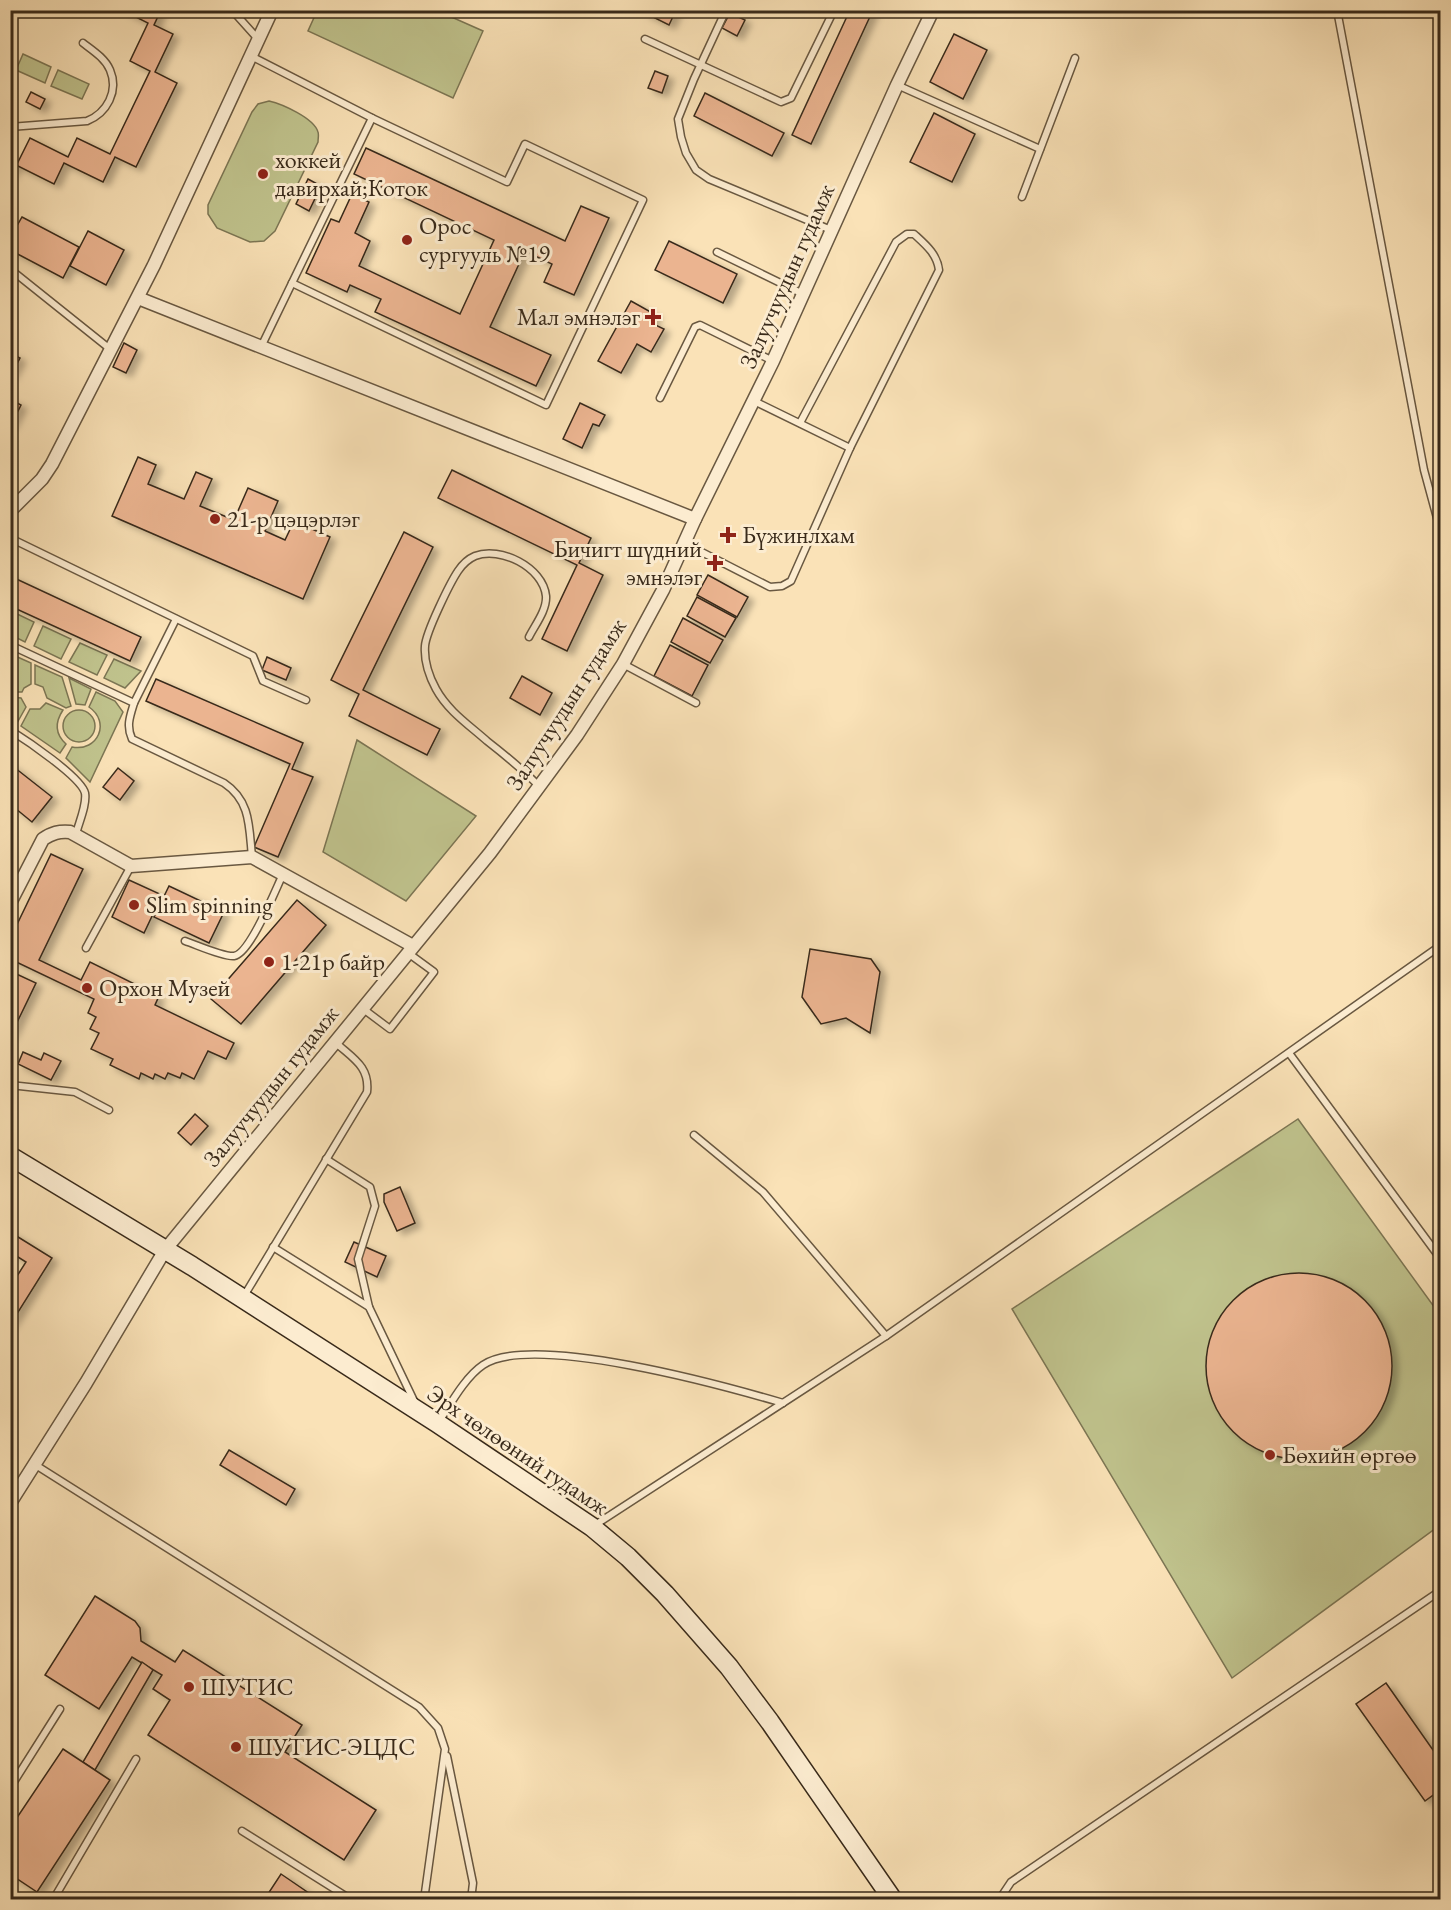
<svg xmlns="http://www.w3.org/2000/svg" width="1451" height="1910" font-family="'EB Garamond',serif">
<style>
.green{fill:#c0c38d;stroke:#7c7654;stroke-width:1.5}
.building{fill:#ebb490;stroke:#392a1a;stroke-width:1.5;filter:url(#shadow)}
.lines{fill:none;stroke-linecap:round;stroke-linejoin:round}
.service-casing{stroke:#695841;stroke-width:9}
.minor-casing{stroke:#695841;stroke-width:15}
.secondary-casing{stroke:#392a1a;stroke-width:21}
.service{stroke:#fcecd0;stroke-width:6}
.minor{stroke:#fcecd0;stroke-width:12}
.secondary{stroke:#fcecd0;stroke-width:18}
.poi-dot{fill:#8f2418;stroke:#fcecd0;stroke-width:2}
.labels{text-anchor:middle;stroke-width:6;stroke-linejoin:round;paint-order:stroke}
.poi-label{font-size:24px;fill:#392a1a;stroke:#fcecd0;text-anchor:start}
.street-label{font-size:24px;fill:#392a1a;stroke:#fcecd0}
</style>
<defs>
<filter id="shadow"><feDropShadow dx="6" dy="4" stdDeviation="3" flood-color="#0004"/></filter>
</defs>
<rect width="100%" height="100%" fill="#fae2b7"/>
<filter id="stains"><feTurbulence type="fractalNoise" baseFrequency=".00333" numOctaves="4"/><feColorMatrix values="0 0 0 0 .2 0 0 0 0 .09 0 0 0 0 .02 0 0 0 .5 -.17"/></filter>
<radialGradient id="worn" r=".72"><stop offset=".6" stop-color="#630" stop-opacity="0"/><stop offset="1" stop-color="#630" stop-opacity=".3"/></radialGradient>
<!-- green -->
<g class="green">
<polygon points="317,11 438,11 483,31 453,98 308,31"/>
<polygon points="23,54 51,67 45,83 16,70"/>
<polygon points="58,70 89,84 82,99 51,86"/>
<path d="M269 101C282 104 314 118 318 132 319 135 318 138 318 142L275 231 264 241 250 242 217 228 208 214V205L252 112 258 104Z"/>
<polygon points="11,611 34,622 25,642 11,635"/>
<polygon points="43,626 71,639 61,659 34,646"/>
<polygon points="80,643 107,655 97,675 69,662"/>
<polygon points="13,655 31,663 31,684 24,688 22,692 11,692 11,663"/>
<polygon points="114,659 141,671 125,688 104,678"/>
<polygon points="35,665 62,677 71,706 66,708 47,698 43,687 35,684"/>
<polygon points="69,678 91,689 85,705 76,704"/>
<path d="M96 692 115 701 123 712 90 782 66 758 72 747C98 752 111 722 89 707Z"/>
<polygon points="11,697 21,698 26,707 17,723 11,719"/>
<path d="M46 703 63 710C55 722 55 734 66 744L60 753 21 726 30 709H40Z"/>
<circle cx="79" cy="726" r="16"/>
<polygon points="357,740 476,816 406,901 323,852"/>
<polygon points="1298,1119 1440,1315 1440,1525 1232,1678 1012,1309"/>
</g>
<!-- building -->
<g class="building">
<polygon points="122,10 161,10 154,25 173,34 155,72 177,83 136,167 115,157 103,182 64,163 54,184 16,165 10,176 10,159 18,162 30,138 68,157 77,138 110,154 150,71 130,61 148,23"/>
<polygon points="643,10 676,10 669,25 643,12"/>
<polygon points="850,10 873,10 811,144 792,135"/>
<polygon points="730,13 745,20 737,36 722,28"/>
<polygon points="954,34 987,50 963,99 930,82"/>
<polygon points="655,71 668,76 662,93 648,88"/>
<polygon points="31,92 45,99 40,109 26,102"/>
<polygon points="705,93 784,133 772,156 694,116"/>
<polygon points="934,113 975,134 952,182 910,162"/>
<polygon points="366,148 565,241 581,206 609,218 574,295 544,282 552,264 525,251 490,327 551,355 536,386 375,312 381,299 350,285 347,292 306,273 331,219 339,222 352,194 369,202 355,233 370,241 359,266 460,314 494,240 354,174"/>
<polygon points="308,179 321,186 309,211 296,204"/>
<polygon points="22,217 79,247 63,278 10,250 10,238"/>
<polygon points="88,231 124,250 106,285 70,266"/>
<polygon points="669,241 737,274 723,303 655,270"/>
<polygon points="631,301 656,315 651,323 664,329 651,352 637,344 621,373 598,361"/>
<polygon points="124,343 137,350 126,373 113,367"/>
<polygon points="10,353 20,358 10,377"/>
<polygon points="10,399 21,405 10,427"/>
<polygon points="580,403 605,415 599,426 593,424 582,448 563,439"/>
<polygon points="138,457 156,465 148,484 184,499 196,472 212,479 200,506 234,520 248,488 278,501 265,531 285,540 294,521 330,537 303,599 112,516"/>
<polygon points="452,470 591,538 579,563 603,575 567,651 542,639 577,565 438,498"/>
<polygon points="404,532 433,547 363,690 440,729 427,755 349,716 359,694 331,680"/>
<polygon points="708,575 748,597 737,617 697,595"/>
<polygon points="10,576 141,637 130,661 10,606"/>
<polygon points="697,597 736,618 725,637 687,616"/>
<polygon points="683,618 723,640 710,663 671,642"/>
<polygon points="670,645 708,665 692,696 654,676"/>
<polygon points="267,657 291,668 286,680 262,670"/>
<polygon points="522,676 552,693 540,715 510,698"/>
<polygon points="156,679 303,743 292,769 313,777 278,857 254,847 290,764 146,701"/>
<polygon points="10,764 52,797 32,822 10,804"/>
<polygon points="118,768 134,781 120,800 103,787"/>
<polygon points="51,854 83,869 39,960 81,980 90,962 159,996 155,1005 234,1043 226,1059 208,1051 194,1079 182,1073 180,1078 168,1073 165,1079 155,1074 153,1079 141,1073 139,1079 110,1065 113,1059 91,1049 99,1033 90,1029 96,1017 88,1013 94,999 10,959 10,939"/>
<polygon points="129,880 162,895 144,933 112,917"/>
<polygon points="169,886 224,912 209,943 154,917"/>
<polygon points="297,900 326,925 241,1024 211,999"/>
<polygon points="810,949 871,959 880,972 870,1033 846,1018 821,1024 802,997"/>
<polygon points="10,971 36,983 10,1037"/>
<polygon points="23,1052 41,1060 44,1053 61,1061 51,1080 18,1064"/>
<polygon points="195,1114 208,1126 191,1145 178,1133"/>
<polygon points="400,1187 415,1223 397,1231 384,1202 384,1194"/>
<polygon points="10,1232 52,1258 10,1325 10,1287 26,1262 10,1252"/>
<polygon points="354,1242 386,1256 377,1277 345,1262"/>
<circle cx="1299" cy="1366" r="93"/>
<polygon points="229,1450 295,1489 286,1505 220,1465"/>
<polygon points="95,1596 135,1621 140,1628 141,1641 175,1662 183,1650 302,1725 285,1752 376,1810 344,1860 148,1735 170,1700 153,1689 162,1675 132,1657 99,1709 45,1675"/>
<polygon points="142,1662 153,1670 95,1770 83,1762"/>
<polygon points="1386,1683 1440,1760 1440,1790 1425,1801 1356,1704"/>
<polygon points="63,1749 110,1780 37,1892 10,1874 10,1828"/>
<polygon points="281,1874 319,1900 264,1900"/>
</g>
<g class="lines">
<defs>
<g id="service">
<polyline points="232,10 258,39"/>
<polyline points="726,10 694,79 678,119 681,137 686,153 696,170 709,179 831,230"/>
<polyline points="1337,10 1424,470 1440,529"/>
<polyline points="645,39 781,102 791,98 834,10"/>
<polyline points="251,56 372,118 507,182 525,144 643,200 546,405 292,283"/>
<polyline points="897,85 1040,149"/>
<path d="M10 127 87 121C107 113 119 91 110 70 105 58 92 50 83 43"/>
<polyline points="1022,197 1075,58"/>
<polyline points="717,252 803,294"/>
<polyline points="10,269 110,349"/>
<polyline points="261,347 372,118"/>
<polyline points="660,398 695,327 700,325 773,361"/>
<path d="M800 423 896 242 907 234H914C926 245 937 254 939 270L850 448"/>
<polyline points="10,538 253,656 263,681 306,700"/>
<polyline points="684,543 770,587 782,586 791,581 850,448 754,401"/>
<path d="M529 637C535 625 547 610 546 596 543 567 500 546 475 556 468 559 462 565 458 571 450 583 426 632 425 646 424 660 429 676 436 689 448 711 469 725 487 741 505 755 523 770 539 786"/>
<path d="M10 645 134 703C130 716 126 726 132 739L224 783C251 801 249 827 252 857"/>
<polyline points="623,664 696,703"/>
<polyline points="134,703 176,619"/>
<path d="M10 730C26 740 81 777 85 793 87 805 79 822 76 834"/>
<path d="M185 941C197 945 223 957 234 956 250 954 275 891 283 874"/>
<polyline points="86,948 131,866"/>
<polyline points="362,1008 390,1029 434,972 408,953"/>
<polyline points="1289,1053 1440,1258"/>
<polyline points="10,1085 75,1092 109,1110"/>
<polyline points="694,1135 763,1192 886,1336"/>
<polyline points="326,1159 370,1187 375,1206 358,1259 369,1307"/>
<polyline points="273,1247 369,1307 415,1403"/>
<path d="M244 1296 367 1092C370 1066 352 1058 335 1042"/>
<path d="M438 1423C450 1405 465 1377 483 1365 532 1332 725 1386 783 1403"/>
<polyline points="34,1464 419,1707 438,1728 445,1749 424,1900"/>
<polyline points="595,1525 886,1336 1440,946"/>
<polyline points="447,1756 473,1883 471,1900"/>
<polyline points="10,1788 60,1709"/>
<polyline points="242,1831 352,1900"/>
<polyline points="53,1900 136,1759"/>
<polyline points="999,1900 1011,1882 1440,1591"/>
</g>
<g id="minor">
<polyline points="138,298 695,519"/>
<polyline points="10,511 42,479 52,464 154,265 272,10"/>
<path d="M10 903 43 839C52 833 59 831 70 832L131 866 252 857 413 946"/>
<polyline points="10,1503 86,1383 165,1250 490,853 577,735 623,664 663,590 695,519 773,361 897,85 933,10"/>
</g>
<polyline id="secondary" points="10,1156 192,1266 437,1423 592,1527 628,1557 665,1594 729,1667 770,1722 893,1900"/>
</defs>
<!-- service casing -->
<use href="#service" class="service-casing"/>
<!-- minor casing -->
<use href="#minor" class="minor-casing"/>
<!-- secondary casing -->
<use href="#secondary" class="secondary-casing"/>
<!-- service -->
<use href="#service" class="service"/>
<!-- minor -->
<use href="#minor" class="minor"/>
<!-- secondary -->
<use href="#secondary" class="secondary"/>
</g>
<!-- markers -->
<g class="poi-dot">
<circle cx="263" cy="174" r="6"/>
<circle cx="407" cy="240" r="6"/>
<path d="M650 308h6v6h6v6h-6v6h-6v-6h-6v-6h6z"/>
<circle cx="215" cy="519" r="6"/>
<path d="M725 526h6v6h6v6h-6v6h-6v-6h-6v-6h6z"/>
<path d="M712 554h6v6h6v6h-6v6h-6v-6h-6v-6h6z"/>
<circle cx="134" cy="905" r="6"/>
<circle cx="269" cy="962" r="6"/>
<circle cx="87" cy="988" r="6"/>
<circle cx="1270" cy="1455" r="6"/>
<circle cx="189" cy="1687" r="6"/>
<circle cx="236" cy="1747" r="6"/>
</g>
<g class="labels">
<!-- poi labels -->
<g class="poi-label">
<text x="275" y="168">хоккей<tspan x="275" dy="28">давирхай;Коток</tspan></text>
<text x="419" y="234">Орос<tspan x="419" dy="28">сургууль №19</tspan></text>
<text x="640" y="325" text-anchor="end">Мал эмнэлэг</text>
<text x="227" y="527">21-р цэцэрлэг</text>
<text x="742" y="543">Бүжинлхам</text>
<text x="702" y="557" text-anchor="end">Бичигт шүдний<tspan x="702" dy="28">эмнэлэг</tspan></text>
<text x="146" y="913">Slim spinning</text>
<text x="281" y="970">1-21р байр</text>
<text x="99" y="996">Орхон Myзей</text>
<text x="1282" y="1463">Бөхийн өргөө</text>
<text x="201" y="1695">ШУТИС</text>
<text x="248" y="1755">ШУТИС-ЭЦДС</text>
</g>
<!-- street labels -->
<g class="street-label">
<text transform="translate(787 276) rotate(-66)" y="8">Залуучуудын гудамж</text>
<text transform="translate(566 704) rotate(-57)" y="8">Залуучуудын гудамж</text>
<text transform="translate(271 1086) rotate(-51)" y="8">Залуучуудын гудамж</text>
<text transform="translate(518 1450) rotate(34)" y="8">Эрх чөлөөний гудамж</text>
</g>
</g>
<!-- margin -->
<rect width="1451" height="1910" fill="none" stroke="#fae2b7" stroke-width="36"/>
<rect x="12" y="12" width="1427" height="1886" fill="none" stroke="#392a1a" stroke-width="3"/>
<rect x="18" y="18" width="1415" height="1874" fill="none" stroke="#392a1a" stroke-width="1.5"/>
<rect width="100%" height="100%" filter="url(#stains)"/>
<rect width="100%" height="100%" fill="url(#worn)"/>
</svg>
